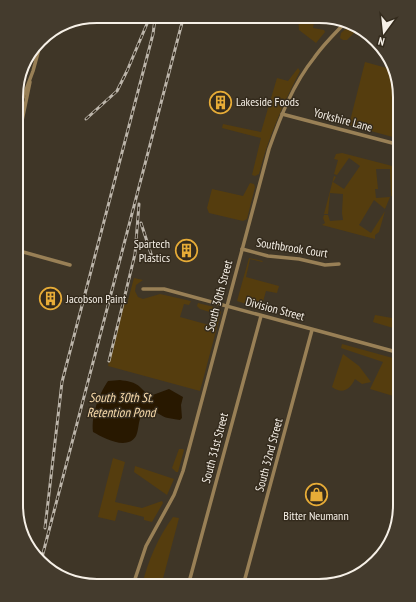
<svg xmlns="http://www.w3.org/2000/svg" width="416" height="602" font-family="'PT Sans Narrow',sans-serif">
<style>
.green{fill:#553d0e}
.water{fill:#281800}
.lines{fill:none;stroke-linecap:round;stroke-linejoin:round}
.street{stroke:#998056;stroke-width:3.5}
.rail-casing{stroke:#bcb5aa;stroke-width:3}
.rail{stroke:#342b1d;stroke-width:1.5;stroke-dasharray:4.5;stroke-linecap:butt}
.labels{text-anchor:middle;stroke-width:3;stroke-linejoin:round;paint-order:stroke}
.poi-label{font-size:12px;fill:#f6f0e7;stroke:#342b1d;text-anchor:start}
.street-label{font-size:12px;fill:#f6f0e7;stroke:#342b1d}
.water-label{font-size:13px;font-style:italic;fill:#fadcac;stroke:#342b1d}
.rim{fill:none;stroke:#f6f0e7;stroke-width:2}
</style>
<rect width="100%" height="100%" fill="#3f3627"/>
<!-- green -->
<g class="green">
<polygon points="298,17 315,17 313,28 324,30 325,32 316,43 299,30"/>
<polygon points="350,25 357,28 357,30 347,40 343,40 340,38 341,33"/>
<polygon points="365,62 394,70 400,97 400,139 349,125"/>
<path d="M298 68 300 71C283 104 268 138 259 174L255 176 252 175 261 138 222 128 223 124 261 132 277 78 288 81Z"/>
<polygon points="342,153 400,168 393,196 391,196 390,169 376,169 378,189 375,189 376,198 390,197 385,209 374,200 359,225 371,233 385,211 379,232 375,235 375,239 322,225 325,223 323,218 324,215 328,215 330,221 343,220 342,213 343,194 330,193 328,214 324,214 334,176 336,177 333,182 344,189 360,166 349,158 337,175 334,174 338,160 334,159 336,154"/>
<polygon points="250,183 254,184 255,187 247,219 243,221 209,213 207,208 212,189 243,196"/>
<polygon points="249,258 263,261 262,262 250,259 246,277 279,286 277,293 266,291 261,309 237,301"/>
<polygon points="134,278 143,280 136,285 135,291 138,297 143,299 160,294 191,301 189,305 184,304 180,317 209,325 213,313 200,309 197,306 198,303 218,308 221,312 200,391 108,366 123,303 127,304"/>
<polygon points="396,303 400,304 400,330 373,322 375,315 392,318"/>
<polygon points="342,344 400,360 400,371 398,371 393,390 400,392 400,398 370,389 383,362 341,348"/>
<path d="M343 354 359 366 371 382 362 384 355 379C350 389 343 395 332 387Z"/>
<polygon points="179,449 183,449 184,450 178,472 176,472 172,468"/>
<polygon points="113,458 125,462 115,502 142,508 162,501 163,503 152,522 144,520 144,517 118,510 115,521 98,517"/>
<polygon points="135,466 174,479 167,495 134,472"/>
<path d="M173 517 179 518 161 586 142 585C148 561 158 537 173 517Z"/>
</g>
<!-- water -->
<path class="water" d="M120 380C127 381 135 382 140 387 143 390 146 393 150 396L169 389 183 397 181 405 182 418 180 420C175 419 172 419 168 418 161 417 155 409 147 411 137 415 140 428 136 436 127 451 104 438 93 432 91 415 99 394 108 381Z"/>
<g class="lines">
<!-- street -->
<g class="street">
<polyline points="17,114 33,71 42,38"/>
<polyline points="282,114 400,145"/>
<polyline points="17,145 30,82"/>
<polyline points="242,249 268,256 299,259 325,265 339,264"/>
<polyline points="16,250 70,265"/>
<polyline points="143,289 164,289 400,353"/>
<path d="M133 585 146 546 174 495 183 471 269 149C280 118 293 84 314 58 323 45 334 34 345 23"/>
<polyline points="188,586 261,316"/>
<polyline points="243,586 312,330"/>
</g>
<defs>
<g id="rail">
<polyline points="86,119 117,91 127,71 149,19"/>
<polyline points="141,223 152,257"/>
<polyline points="109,361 135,254 139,204"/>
<polyline points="45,528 62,382 153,34 155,19"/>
<polyline points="41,561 183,19"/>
</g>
</defs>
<!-- rail casing -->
<use href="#rail" class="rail-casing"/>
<!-- rail -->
<use href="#rail" class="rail"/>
</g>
<!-- icons -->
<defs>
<symbol id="building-ring" viewBox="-11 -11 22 22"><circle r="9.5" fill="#342b1d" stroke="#e7ac37" stroke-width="1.5"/><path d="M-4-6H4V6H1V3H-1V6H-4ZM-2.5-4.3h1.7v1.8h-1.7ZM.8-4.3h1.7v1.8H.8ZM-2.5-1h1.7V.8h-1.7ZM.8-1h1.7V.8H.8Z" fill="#e7ac37"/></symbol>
<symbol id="shop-ring" viewBox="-11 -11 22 22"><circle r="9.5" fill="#342b1d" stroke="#e7ac37" stroke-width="1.5"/><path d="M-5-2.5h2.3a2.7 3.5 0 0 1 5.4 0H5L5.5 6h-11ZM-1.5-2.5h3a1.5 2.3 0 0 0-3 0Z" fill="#e7ac37"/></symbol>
</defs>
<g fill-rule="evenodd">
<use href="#building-ring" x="208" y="90" width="25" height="25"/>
<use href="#building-ring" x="174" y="238" width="25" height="25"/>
<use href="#building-ring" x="38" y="286" width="25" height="25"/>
<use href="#shop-ring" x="304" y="482" width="25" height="25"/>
</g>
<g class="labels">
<!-- poi labels -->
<g class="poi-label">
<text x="236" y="106">Lakeside Foods</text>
<text x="170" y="248" text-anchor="end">Spartech<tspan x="170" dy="14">Plastics</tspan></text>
<text x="66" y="303">Jacobson Paint</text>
<text x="316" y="520" text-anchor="middle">Bitter Neumann</text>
</g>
<!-- street labels -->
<g class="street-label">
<text transform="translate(343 120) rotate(15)" y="4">Yorkshire Lane</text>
<text transform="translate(292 248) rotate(9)" y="4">Southbrook Court</text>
<text transform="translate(219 296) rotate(-75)" y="4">South 30th Street</text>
<text transform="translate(275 309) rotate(15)" y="4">Division Street</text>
<text transform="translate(215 448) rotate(-75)" y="4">South 31st Street</text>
<text transform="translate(269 455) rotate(-75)" y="4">South 32nd Street</text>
</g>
<!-- water labels -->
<g class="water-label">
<text x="121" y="402">South 30th St.<tspan x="121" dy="15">Retention Pond</tspan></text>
</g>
</g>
<!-- crop -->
<path d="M0 0H416V602H0ZM97 23H319A74 74 0 0 1 393 97V505A74 74 0 0 1 319 579H97A74 74 0 0 1 23 505V97A74 74 0 0 1 97 23Z" fill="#443b2d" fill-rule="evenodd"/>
<path class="rim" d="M97 23H319A74 74 0 0 1 393 97V505A74 74 0 0 1 319 579H97A74 74 0 0 1 23 505V97A74 74 0 0 1 97 23Z"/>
<!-- north arrow -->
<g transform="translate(384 32) rotate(195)" stroke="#342b1d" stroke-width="3" paint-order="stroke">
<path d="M0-3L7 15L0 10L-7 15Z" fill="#f6f0e7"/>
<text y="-6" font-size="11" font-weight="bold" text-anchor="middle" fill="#f6f0e7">N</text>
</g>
</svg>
